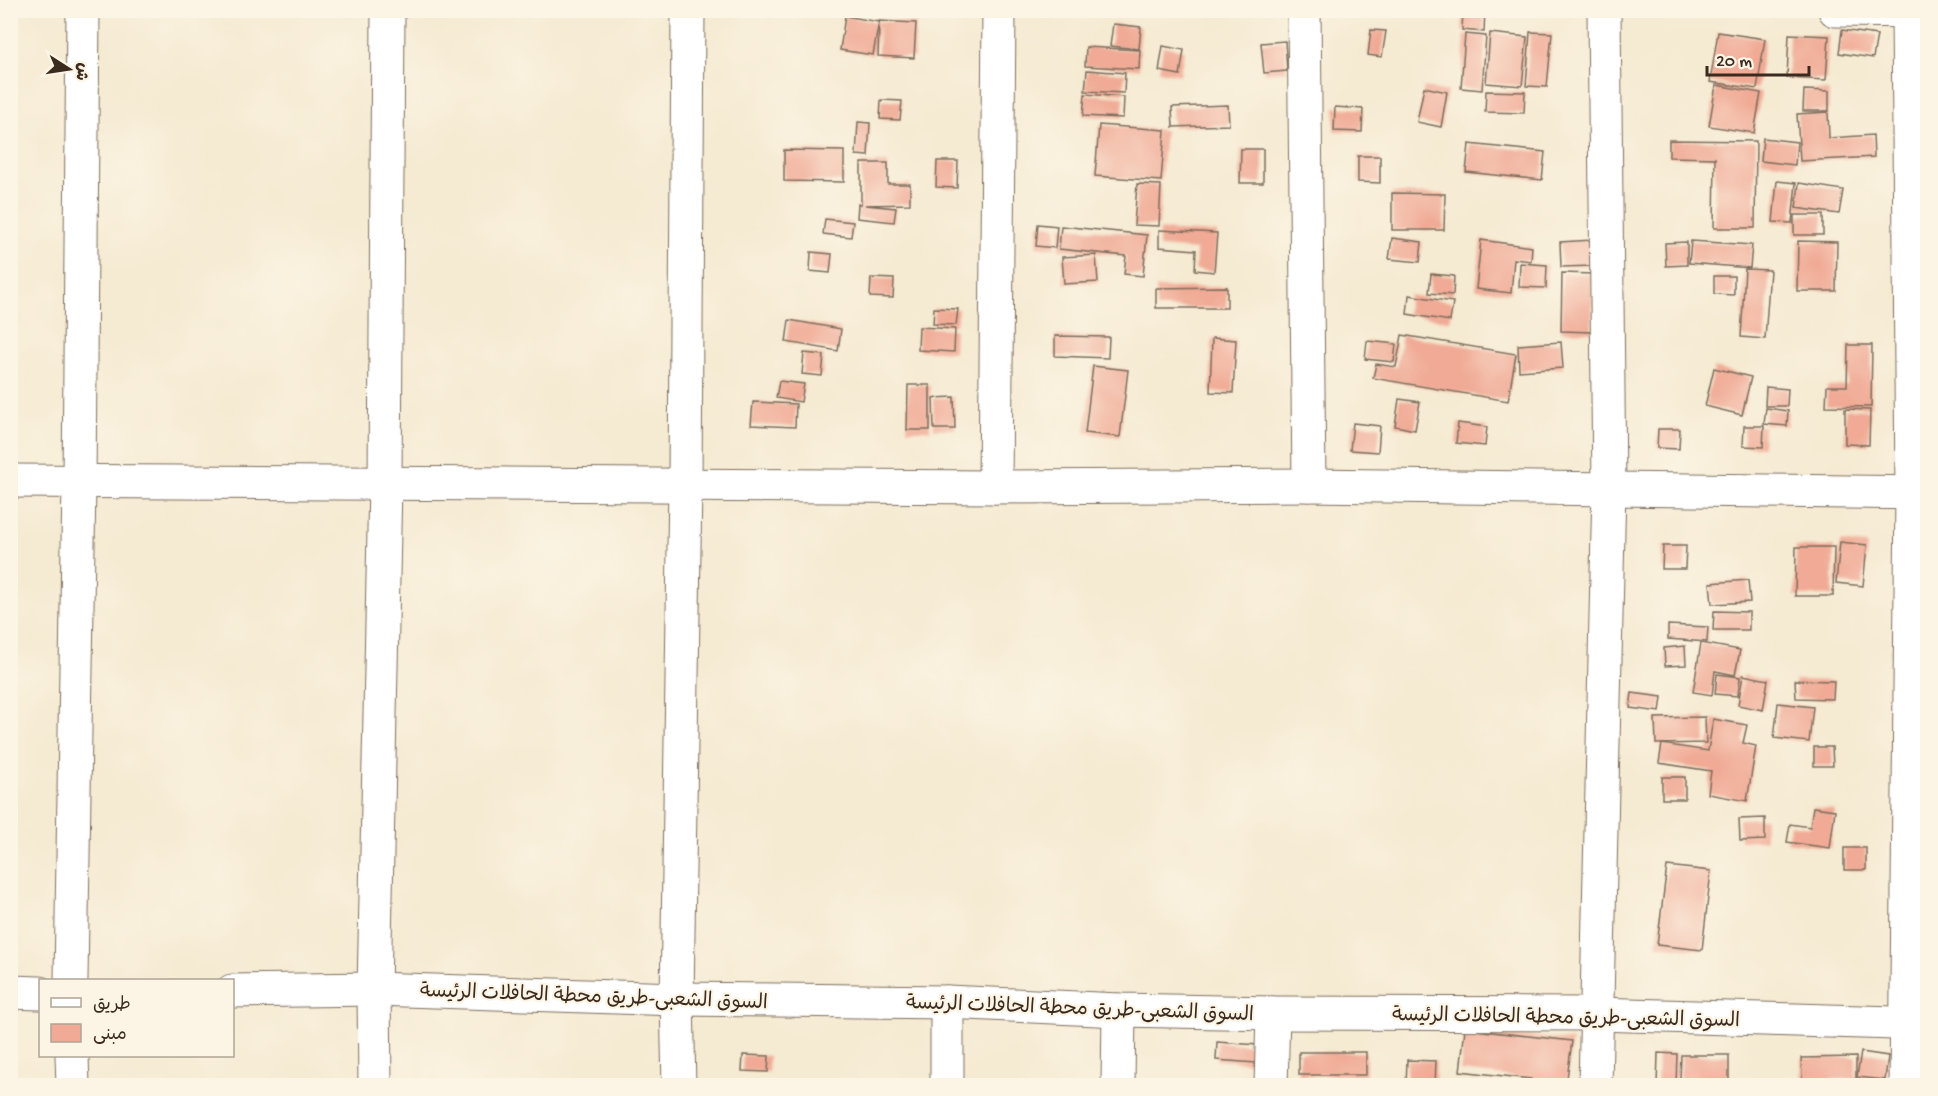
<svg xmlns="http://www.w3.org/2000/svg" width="1938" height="1096" font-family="'Gochi Hand','Playpen Sans Arabic',sans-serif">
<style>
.building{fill:#f0aa95}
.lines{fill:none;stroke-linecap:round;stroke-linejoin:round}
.minor-casing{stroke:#7c6d5d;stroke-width:35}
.minor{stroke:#fff;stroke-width:33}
.labels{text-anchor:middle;stroke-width:4.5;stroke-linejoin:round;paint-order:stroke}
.street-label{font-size:20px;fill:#3b2a1e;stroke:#fcf5e5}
</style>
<rect width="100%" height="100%" fill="#fcf5e5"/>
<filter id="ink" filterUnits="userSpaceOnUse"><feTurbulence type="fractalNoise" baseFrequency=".0167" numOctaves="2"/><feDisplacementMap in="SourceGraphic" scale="12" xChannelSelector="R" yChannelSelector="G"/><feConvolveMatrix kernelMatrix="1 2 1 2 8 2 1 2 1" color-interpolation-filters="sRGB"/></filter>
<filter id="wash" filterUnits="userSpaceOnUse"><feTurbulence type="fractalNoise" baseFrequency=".008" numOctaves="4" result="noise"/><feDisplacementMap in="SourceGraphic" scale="24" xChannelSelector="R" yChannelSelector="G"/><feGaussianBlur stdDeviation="1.35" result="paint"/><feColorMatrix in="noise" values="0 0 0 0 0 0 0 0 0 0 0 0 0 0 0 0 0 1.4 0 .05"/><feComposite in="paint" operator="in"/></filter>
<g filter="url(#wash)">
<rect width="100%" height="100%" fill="#f5ead2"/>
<g id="blocks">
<!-- building -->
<g class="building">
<polygon points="1463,10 1485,10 1484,32 1462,30"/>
<polygon points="845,16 879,22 873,55 840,50"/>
<polygon points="879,21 916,23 914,58 878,56"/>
<polygon points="1113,24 1141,27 1139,49 1110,46"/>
<polygon points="1371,30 1386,31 1382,57 1368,55"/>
<polygon points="1842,30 1877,35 1873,58 1839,53"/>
<polygon points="1530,32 1552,33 1547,87 1526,86"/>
<polygon points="1718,32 1765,39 1757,89 1710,82"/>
<polygon points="1490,33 1527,37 1522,86 1486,83"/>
<polygon points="1465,34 1486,36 1482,90 1461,88"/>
<polygon points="1789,34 1829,36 1826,80 1787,78"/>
<polygon points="1285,41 1287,71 1264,73 1261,43"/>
<polygon points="1163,46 1184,50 1180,75 1159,71"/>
<polygon points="1086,47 1140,50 1139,69 1085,66"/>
<polygon points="1087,70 1125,73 1124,93 1085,91"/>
<polygon points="1716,85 1761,93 1754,133 1709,126"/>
<polygon points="1424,87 1447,92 1441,127 1417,122"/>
<polygon points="1804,90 1829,91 1829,111 1803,111"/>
<polygon points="1486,91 1525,92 1524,113 1485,112"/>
<polygon points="1085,94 1124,97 1123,118 1083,116"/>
<polygon points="881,100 902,101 900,120 880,119"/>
<polygon points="1228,105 1229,125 1173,127 1172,107"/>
<polygon points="1335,107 1363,109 1362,132 1334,131"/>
<polygon points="1828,112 1829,138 1873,135 1874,157 1800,161 1797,114"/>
<polygon points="858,122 870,123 868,156 856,155"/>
<polygon points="1099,125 1165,130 1161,181 1095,176"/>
<polygon points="1763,138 1797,142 1795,165 1761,161"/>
<polygon points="1669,140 1756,141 1755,228 1714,228 1715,158 1669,157"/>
<polygon points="1469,144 1545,152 1542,180 1466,172"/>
<polygon points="1241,149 1263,149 1263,183 1240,183"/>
<polygon points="784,150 844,151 844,182 784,181"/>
<polygon points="1358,156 1380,156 1380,183 1358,182"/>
<polygon points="937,161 958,161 957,188 936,187"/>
<polygon points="861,163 888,163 888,184 910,184 910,204 865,205 896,208 894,222 857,218 858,204 861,204"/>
<polygon points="1777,181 1796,183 1792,223 1773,222"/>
<polygon points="1799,183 1843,190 1839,214 1796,208"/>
<polygon points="1137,184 1161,185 1159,226 1134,225"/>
<polygon points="1392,193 1445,194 1444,230 1392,230"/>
<rect x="1794" y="215" width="29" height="20"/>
<polygon points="825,219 853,222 851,237 823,234"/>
<polygon points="1038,224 1057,226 1055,248 1036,246"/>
<polygon points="1061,226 1147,235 1143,276 1124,274 1126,256 1059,249"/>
<polygon points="1159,230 1217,233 1214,272 1195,270 1196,250 1159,247"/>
<polygon points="1392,238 1422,242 1420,262 1389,259"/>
<polygon points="1481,240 1532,247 1531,261 1514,259 1511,293 1476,289"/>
<polygon points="1593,240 1594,266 1561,267 1560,242"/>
<polygon points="1691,241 1752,245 1750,268 1689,263"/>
<polygon points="1798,241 1837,242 1836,291 1797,291"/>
<polygon points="1687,242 1687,265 1666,266 1665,243"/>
<polygon points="811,252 832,254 830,273 810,271"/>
<polygon points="1096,255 1098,282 1064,284 1062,257"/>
<polygon points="1520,263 1547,265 1546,288 1519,287"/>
<polygon points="1745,269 1770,270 1765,339 1741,337"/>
<polygon points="1562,273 1593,274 1592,332 1561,331"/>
<polygon points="1431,274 1454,276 1453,295 1429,293"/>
<polygon points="1714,276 1734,276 1734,295 1714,294"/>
<polygon points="871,278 894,279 893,298 870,297"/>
<polygon points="1227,287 1227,308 1156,308 1156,288"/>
<polygon points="1409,295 1453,302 1450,321 1407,314"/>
<polygon points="934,308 958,309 956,325 933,324"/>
<polygon points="789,320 841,329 838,351 786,342"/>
<polygon points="919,327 955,329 954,352 918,350"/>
<polygon points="1402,335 1516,354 1508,401 1373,378 1376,364 1396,367"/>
<polygon points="1055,336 1109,337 1108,358 1055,356"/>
<polygon points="1212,338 1236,340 1233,393 1210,392"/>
<polygon points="1367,341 1396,344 1394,362 1365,359"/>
<polygon points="1561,342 1563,368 1519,371 1518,345"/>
<polygon points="1848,345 1872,345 1871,407 1826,406 1827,386 1847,386"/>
<polygon points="804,353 824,355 822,376 802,374"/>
<polygon points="1093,366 1128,370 1120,437 1085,433"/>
<polygon points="1714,368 1751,377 1742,415 1705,406"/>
<polygon points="779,381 804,384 801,402 776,398"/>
<polygon points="908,385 930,385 930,430 907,430"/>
<polygon points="1766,387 1788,389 1787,406 1765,406"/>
<polygon points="954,397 955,429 934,429 933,398"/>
<polygon points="1399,399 1420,402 1415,430 1395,426"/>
<polygon points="753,402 796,404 795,427 751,425"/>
<polygon points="1766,408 1788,411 1787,426 1764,424"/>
<polygon points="1845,409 1870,410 1869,445 1845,444"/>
<polygon points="1353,423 1380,426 1378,452 1350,450"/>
<polygon points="1458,423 1487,427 1485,446 1456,443"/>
<polygon points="1744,426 1764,426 1763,447 1743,446"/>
<polygon points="1658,429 1680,429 1679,449 1657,448"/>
<polygon points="1840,542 1867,545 1863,586 1836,583"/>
<polygon points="1663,546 1686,546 1685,569 1662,569"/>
<polygon points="1796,547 1834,547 1833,596 1795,596"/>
<polygon points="1748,580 1750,602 1712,604 1710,583"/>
<polygon points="1714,611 1749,612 1749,630 1713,630"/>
<polygon points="1668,625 1708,627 1707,642 1668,639"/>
<polygon points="1701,643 1740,650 1735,675 1715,671 1712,695 1693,692"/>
<polygon points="1685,646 1686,665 1665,666 1664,648"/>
<polygon points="1717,674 1740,677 1738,696 1715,694"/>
<polygon points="1743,675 1768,680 1763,710 1738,705"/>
<polygon points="1795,680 1834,681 1833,699 1796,698"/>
<polygon points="1632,693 1662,697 1660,712 1630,708"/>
<polygon points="1778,703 1813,707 1809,742 1774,738"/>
<polygon points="1705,717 1706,743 1656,744 1655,718"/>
<polygon points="1713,719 1747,725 1743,743 1756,746 1747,801 1708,794 1711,771 1659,763 1662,744 1708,751"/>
<polygon points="1814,747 1832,747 1833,766 1814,766"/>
<rect x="1662" y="777" width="23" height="22"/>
<polygon points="1813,807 1835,810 1830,848 1787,842 1790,824 1810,827"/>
<polygon points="1765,818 1765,840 1740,841 1739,819"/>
<rect x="1844" y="848" width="22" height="22"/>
<polygon points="1667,866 1711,871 1702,950 1657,945"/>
<polygon points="1465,1029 1572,1041 1566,1086 1530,1086 1531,1079 1460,1071"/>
<polygon points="1217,1042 1258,1045 1256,1063 1216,1060"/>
<rect x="1299" y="1052" width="67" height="23"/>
<polygon points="1861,1052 1888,1056 1885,1080 1857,1077"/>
<polygon points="1658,1053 1677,1054 1676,1086 1657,1086"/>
<polygon points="743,1055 769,1056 768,1072 742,1071"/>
<polygon points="1681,1055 1729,1055 1729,1081 1680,1080"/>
<polygon points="1856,1057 1856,1079 1802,1080 1801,1058"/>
<polygon points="1407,1060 1436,1061 1435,1086 1406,1086"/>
</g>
</g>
</g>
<g filter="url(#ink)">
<use href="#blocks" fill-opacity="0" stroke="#7c6d5d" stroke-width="1.5"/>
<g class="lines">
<defs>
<g id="minor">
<polyline points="1304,10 1309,485"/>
<polyline points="1835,10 1928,11"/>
<polyline points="10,481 995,487 1309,485 1928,493"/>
<polyline points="995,487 999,10"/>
<polyline points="71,980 79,483 83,10"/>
<polyline points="232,991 374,989 677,999 947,1002 1119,1010 1273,1013 1596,1014 1928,1024"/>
<polyline points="10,992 40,993"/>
<polyline points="947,1002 947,1086"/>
<polyline points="72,1056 73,1086"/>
<polyline points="375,1086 374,989 385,485 388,10"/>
<polyline points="679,1086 677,999 685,485 688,10"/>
<polyline points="1118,1086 1119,1010"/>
<polyline points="1271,1086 1273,1013"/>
<polyline points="1595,1086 1609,488 1604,10"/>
<polyline points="1906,1086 1912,492 1908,10"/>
</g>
</defs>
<!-- minor casing -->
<use href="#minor" class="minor-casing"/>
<!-- minor -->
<use href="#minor" class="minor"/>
</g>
</g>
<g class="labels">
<!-- street labels -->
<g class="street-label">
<text transform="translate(594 995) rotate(2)" y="7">السوق الشعبى-طريق محطة الحافلات الرئيسة</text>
<text transform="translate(1080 1007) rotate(2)" y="7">السوق الشعبى-طريق محطة الحافلات الرئيسة</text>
<text transform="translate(1566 1016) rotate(1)" y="7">السوق الشعبى-طريق محطة الحافلات الرئيسة</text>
</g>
</g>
<!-- margin -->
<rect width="1938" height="1096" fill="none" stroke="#fcf5e5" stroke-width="36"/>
<!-- legend -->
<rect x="39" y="979" width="195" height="78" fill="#fcf5e5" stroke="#afa495" stroke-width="1.5"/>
<rect x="51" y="998" width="30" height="9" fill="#ffffff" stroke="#afa495" stroke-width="1.5"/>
<text x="93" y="1009" font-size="18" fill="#3b2a1e">طريق</text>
<rect x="51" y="1024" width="30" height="18" fill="#f0aa95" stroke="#afa495" stroke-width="1.5"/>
<text x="93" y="1039" font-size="18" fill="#3b2a1e">مبنى</text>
<!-- north arrow -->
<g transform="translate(69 69) rotate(102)" stroke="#fcf5e5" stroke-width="4.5" paint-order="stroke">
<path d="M0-4.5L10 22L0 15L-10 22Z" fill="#3b2a1e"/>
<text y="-9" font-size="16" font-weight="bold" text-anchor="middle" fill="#3b2a1e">ش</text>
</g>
<!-- scale -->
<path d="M1707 66v9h102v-9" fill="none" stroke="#3b2a1e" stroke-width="3"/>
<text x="1716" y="66" font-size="18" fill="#3b2a1e" stroke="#fcf5e5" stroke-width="4.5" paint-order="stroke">20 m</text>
</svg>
